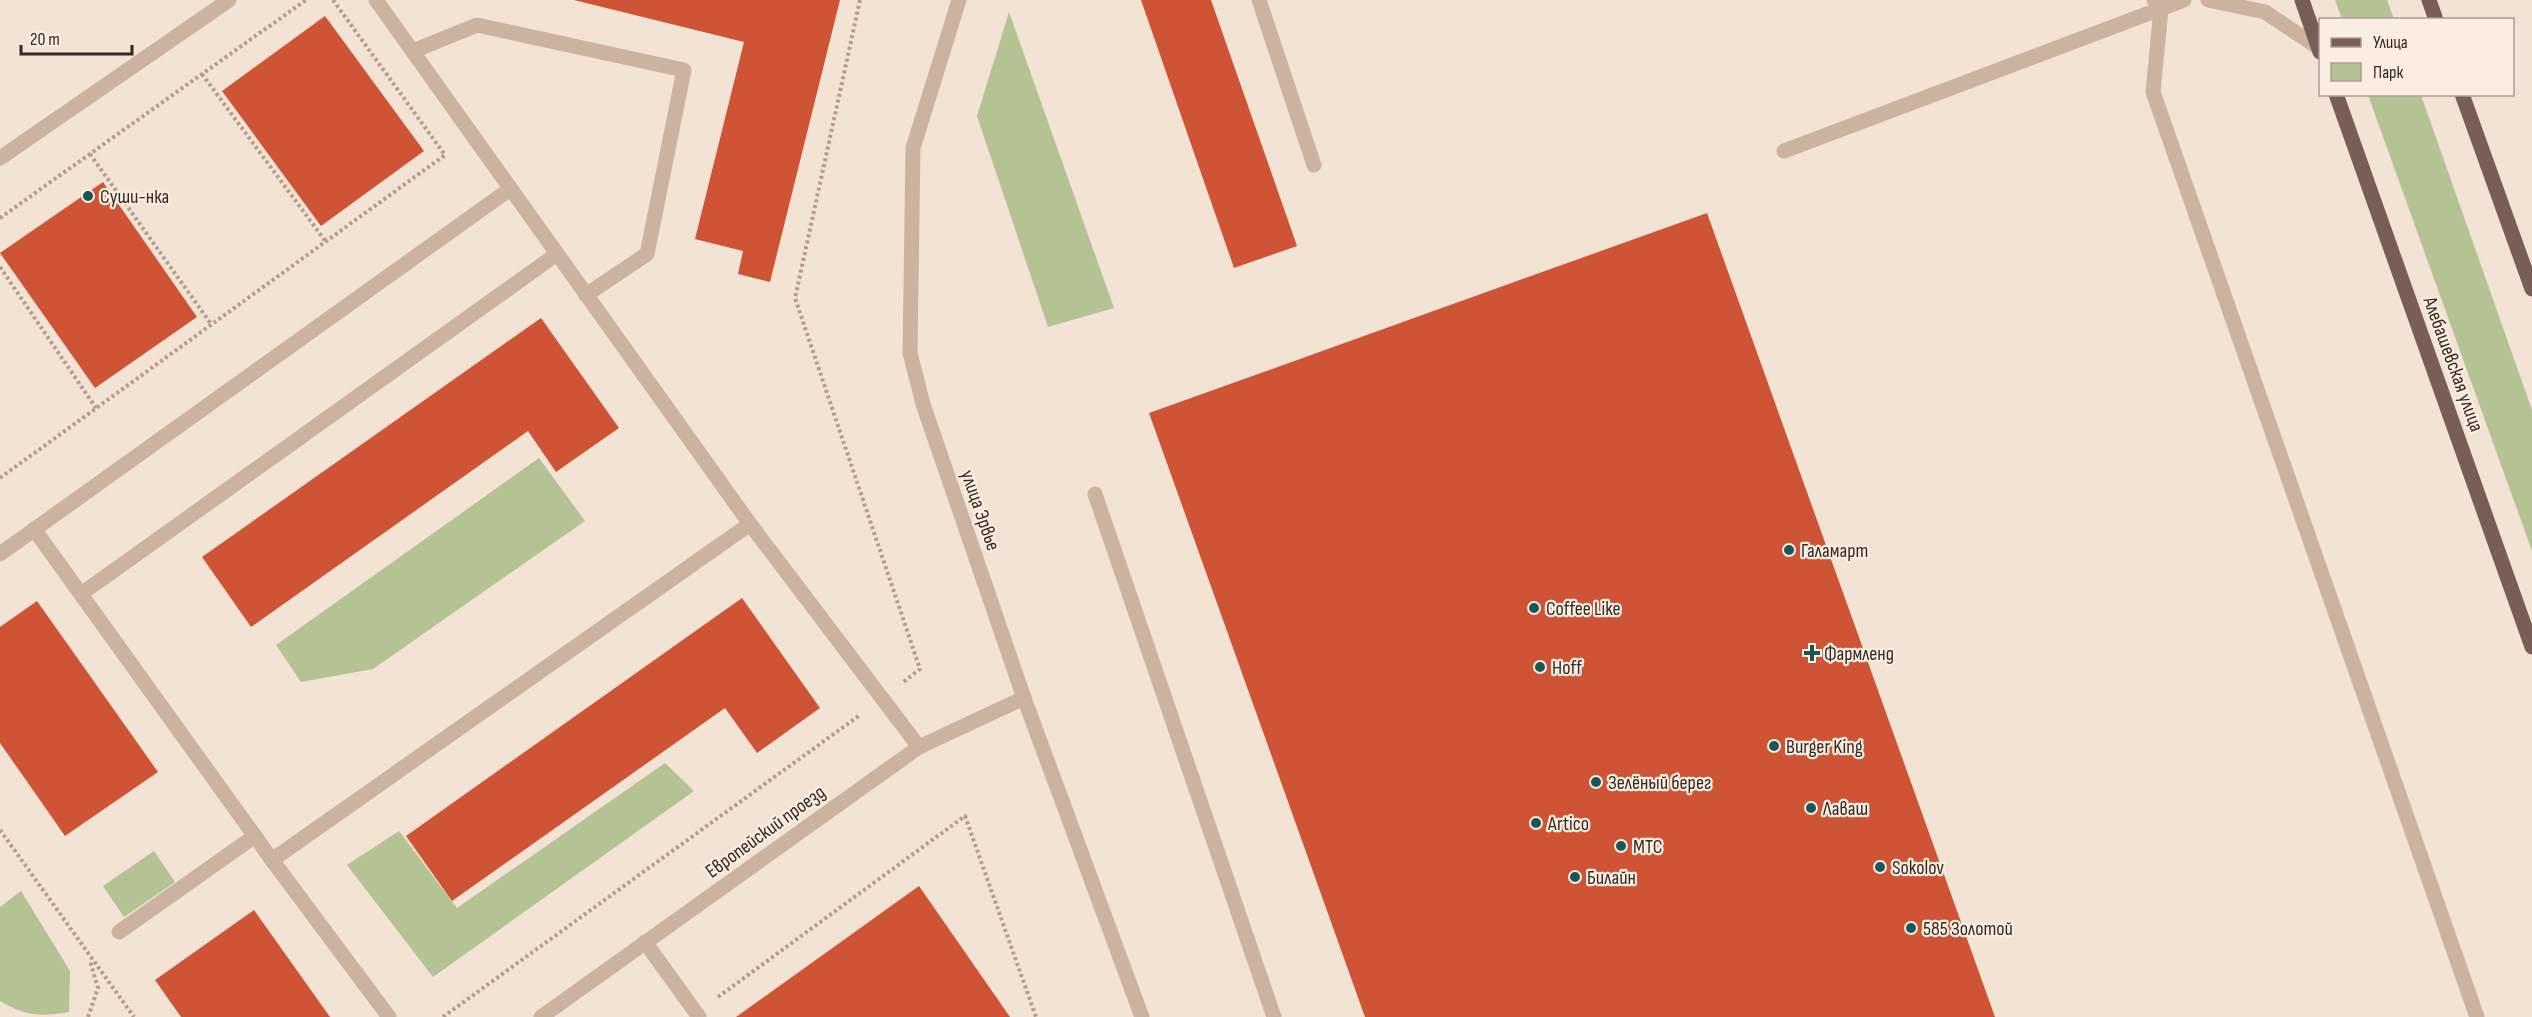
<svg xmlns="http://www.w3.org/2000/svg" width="2532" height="1017" font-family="'Sofia Sans Condensed',sans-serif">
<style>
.green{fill:#b5c294}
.building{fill:#cf5436}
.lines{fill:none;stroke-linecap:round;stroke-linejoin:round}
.path{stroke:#b79c8b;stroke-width:4;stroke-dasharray:3 3;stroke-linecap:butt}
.lane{stroke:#cbb2a1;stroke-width:15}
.street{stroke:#cbb2a1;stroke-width:15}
.primary{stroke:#785e54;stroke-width:15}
.poi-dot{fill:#175758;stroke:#faeee1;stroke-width:2}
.labels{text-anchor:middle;stroke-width:4.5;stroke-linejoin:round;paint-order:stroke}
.poi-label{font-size:20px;fill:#342824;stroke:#faeee1;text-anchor:start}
.street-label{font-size:20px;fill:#342824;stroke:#faeee1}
</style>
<rect width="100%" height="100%" fill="#f2e3d5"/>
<!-- green -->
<g class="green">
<polygon points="2335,0 2387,0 2394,19 2342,19"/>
<polygon points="1009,12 1114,308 1048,327 977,116"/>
<polygon points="2368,95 2421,95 2532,410 2532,551"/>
<polygon points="539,458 585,521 373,669 301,682 276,645"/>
<polygon points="665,763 694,791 433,977 347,865 399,831 457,908"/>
<polygon points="154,851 175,882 124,917 103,886"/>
<path d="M21 891 70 971 69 1012C41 1017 25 1016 0 1001V907Z"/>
</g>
<!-- building -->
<g class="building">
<polygon points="574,0 840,0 770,282 738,274 743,251 695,239 744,42"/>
<polygon points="1141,0 1211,0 1297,246 1234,268"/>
<polygon points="325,16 424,151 321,226 222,91"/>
<polygon points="103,182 197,317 95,388 0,253"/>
<polygon points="1707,213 1995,1017 1365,1017 1149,413"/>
<polygon points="541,318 619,428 556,472 528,431 251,627 202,557"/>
<polygon points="742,598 820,708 757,753 725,708 452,901 406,836"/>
<polygon points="37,601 158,772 65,836 0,743 0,627"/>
<polygon points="919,886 1010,1017 736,1017"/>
<polygon points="254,910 330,1017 181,1017 155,980"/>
</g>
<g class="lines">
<!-- path -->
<g class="path">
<polyline points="860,0 795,298 920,669 902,683"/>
<polyline points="202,74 326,242"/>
<polyline points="90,154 211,324"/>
<polyline points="0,218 306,0"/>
<polyline points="0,267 96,408"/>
<polyline points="0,478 445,155 333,0"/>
<polyline points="0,830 134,1017"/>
<polyline points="718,997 965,816 1036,1017"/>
<polyline points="88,1017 98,988 90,961"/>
<polyline points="443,1017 860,715"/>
</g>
<!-- lane -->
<g class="lane">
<polyline points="376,0 750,524 919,747"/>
<polyline points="1259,0 1314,165"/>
<polyline points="2154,0 2161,9 2153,92 2477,1017"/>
<polyline points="2208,0 2265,12 2319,48"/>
<polyline points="413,51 477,25 684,70 647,254 586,295"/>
<polyline points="1784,151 2184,0"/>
<polyline points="0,158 229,0"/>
<polyline points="1095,494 1274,1017"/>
<polyline points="34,529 272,860 389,1017"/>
<polyline points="0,554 510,189"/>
<polyline points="81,594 557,254"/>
<polyline points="272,860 750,524"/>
<polyline points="119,932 255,836"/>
<polyline points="645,942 699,1017"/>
</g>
<!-- street -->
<g class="street">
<polyline points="959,0 913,148 910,353 923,404 1024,698 1142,1017"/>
<polyline points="541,1017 919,747 1024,698"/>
</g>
<!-- primary -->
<g class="primary">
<polyline points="2302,0 2320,52"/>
<polyline points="2429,0 2436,20"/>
<polyline points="2336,94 2532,647"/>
<polyline points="2462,94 2532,289"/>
</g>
</g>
<!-- markers -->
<g class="poi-dot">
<circle cx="88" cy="196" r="6"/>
<circle cx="1789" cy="550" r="6"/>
<circle cx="1534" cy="608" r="6"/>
<path d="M1809 644h6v6h6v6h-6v6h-6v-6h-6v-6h6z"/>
<circle cx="1540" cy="667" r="6"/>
<circle cx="1774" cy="746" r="6"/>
<circle cx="1596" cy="782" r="6"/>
<circle cx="1811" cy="808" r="6"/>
<circle cx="1536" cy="823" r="6"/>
<circle cx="1621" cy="846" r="6"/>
<circle cx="1880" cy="867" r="6"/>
<circle cx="1575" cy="877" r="6"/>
<circle cx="1911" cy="928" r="6"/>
</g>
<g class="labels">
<!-- poi labels -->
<g class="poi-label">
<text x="100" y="203">Суши-нка</text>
<text x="1801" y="557">Галамарт</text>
<text x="1546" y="615">Coffee Like</text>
<text x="1824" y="660">Фармленд</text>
<text x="1552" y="674">Hoff</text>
<text x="1786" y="753">Burger King</text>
<text x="1608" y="789">Зелёный берег</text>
<text x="1823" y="815">Лаваш</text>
<text x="1548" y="830">Artico</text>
<text x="1633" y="853">МТС</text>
<text x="1892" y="874">Sokolov</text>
<text x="1587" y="884">Билайн</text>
<text x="1923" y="935">585 Золотой</text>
</g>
<!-- street labels -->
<g class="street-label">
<text transform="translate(2454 364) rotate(70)" y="7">Алебашевская улица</text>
<text transform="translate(981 510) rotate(71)" y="7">улица Эрвье</text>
<text transform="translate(765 831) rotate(-36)" y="7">Европейский проезд</text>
</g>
</g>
<!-- legend -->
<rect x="2319" y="18" width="195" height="78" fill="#faeee1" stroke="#ab9f95" stroke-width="1.5"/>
<rect x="2331" y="38" width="30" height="9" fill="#785e54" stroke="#ab9f95" stroke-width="1.5"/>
<text x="2373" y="48" font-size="18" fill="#342824">Улица</text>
<rect x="2331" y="63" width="30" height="18" fill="#b5c294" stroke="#ab9f95" stroke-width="1.5"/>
<text x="2373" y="78" font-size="18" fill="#342824">Парк</text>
<!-- scale -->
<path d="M21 45v9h111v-9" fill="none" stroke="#342824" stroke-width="3"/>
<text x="30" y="45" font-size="18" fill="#342824" stroke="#faeee1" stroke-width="4.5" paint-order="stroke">20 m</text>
</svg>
